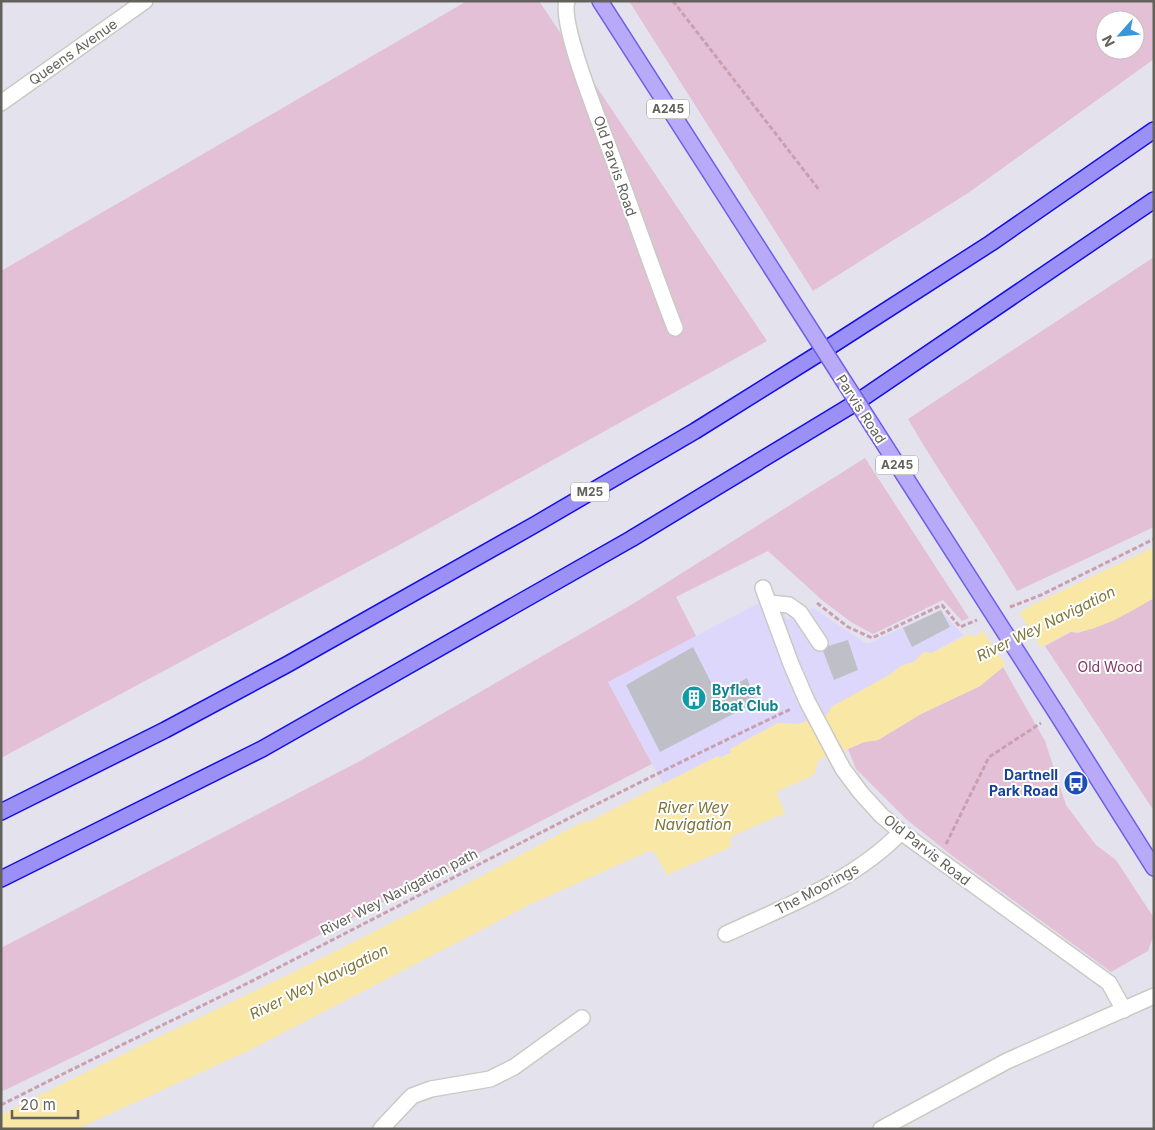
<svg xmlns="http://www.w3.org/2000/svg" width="1155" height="1130" font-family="Inter,sans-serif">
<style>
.commercial{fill:#ddd8fb}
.green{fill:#e3c0d6;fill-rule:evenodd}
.water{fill:#f9e7a6}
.pier{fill:#e4e2ec}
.building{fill:#bfbfc8}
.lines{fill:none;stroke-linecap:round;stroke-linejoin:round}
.minor-casing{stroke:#cacac4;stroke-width:18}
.major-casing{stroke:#6a60e7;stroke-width:18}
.highway-casing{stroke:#170fdf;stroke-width:18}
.path{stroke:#ca9fb0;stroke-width:3;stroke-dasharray:5 2.5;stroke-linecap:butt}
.minor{stroke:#fff;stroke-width:15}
.major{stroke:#b9aaf9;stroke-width:15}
.highway{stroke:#9a90f5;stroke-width:15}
.major-bridge-casing{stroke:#6a60e7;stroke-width:18;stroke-linecap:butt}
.major-bridge{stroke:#b9aaf9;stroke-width:15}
.labels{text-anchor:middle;stroke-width:4;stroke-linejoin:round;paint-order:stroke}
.shield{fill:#fff;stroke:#91908c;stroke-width:1}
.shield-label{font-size:12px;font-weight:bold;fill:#62615b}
.street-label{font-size:14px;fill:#62615b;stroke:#fff}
.park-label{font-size:14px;fill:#813a65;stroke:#fff}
.culture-label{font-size:14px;font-weight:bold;fill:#0d838f;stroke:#fff;text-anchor:start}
.transit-label{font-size:14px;font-weight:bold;fill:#164399;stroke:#fff;text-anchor:end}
.water-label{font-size:15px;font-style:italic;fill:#7f7536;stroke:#fff}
</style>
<rect width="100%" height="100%" fill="#e4e2ec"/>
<!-- commercial -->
<polygon class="commercial" points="774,595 787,620 813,608 867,644 941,610 963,635 932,653 924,653 914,662 901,666 891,674 828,714 798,724 778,723 730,749 732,752 719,758 717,756 663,784 608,682"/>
<!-- green -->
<g class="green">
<polygon points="467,1 539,1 767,341 412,538 1,758 1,271"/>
<path d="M629 1H1154V59L968 193 813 291ZM1105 20H1135V50H1105Z"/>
<path d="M1154 257V527L1017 591C982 533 942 478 908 419Z"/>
<polygon points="865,458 969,618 962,621 943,600 873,634 851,622 823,601 768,551 676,597 696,636 608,682 652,764 240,976 1,1092 1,948 360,761 631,605"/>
<polygon points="1154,598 1154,811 1045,646 1071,632 1078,633 1114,620"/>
<polygon points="1003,667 1045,741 1066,805 1096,845 1116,860 1154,918 1154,934 1148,951 1111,972 950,854 906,819 856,769 848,749 864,742 878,740 921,714 980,686"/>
</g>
<!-- water -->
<path class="water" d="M1154 547V598C1133 610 1095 634 1070 632L1003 667 980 686 921 714 878 740 864 742 848 749 819 759 814 775 776 792 785 813 732 836 730 841 731 847 667 875 655 853 649 851 531 904 252 1049 77 1129H1V1115C82 1073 164 1035 246 995 359 941 471 882 582 822L590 821 718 756 720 758 732 752 730 749 778 723 798 724 828 714 831 707 891 674 901 666 914 662 924 652 932 653 968 635 975 636 1015 616 1030 606Z"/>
<!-- pier -->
<polygon class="pier" points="1018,611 1043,650 1007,668 982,629"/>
<!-- building -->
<g class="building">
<polygon points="941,610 950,627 912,647 903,628"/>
<polygon points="848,640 858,670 834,680 822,648"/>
<polygon points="693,647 717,694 747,678 756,702 660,752 626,685"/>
</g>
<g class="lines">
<defs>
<g id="minor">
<path d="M567 1C559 26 606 137 616 167 636 221 654 274 675 328"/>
<polyline points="1,103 145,1"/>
<polyline points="763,588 791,664 807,701 843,769 861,793 881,815 901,832 1109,983 1124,1010"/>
<polyline points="769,603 789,605 800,613 820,643"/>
<path d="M726 934C786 906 854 881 901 832"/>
<polyline points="381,1129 412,1096 431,1089 490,1079 514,1067 582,1018"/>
<polyline points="881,1129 1007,1061 1154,996"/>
</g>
<g id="major">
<polyline points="600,1 738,216"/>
<polyline points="1057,714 1154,868"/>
</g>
<g id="highway">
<polyline points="1,812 165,730 288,664 536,524 695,431 823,351 991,243 1154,130"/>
<polyline points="1,879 262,749 631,539 857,402 1154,200"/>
</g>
</defs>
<!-- minor casing -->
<use href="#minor" class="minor-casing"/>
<!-- major casing -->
<use href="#major" class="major-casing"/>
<!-- highway casing -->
<use href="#highway" class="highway-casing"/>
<!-- path -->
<g class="path">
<polyline points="673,1 820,191"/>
<polyline points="817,603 848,627 872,638 942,605 960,627 977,620"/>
<polyline points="1010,607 1041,595 1154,539"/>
<polyline points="946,844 989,757 1041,723"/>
<path d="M1 1105C82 1064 163 1025 244 985 426 893 606 796 791 709"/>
</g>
<!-- minor -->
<use href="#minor" class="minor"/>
<!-- major -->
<use href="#major" class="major"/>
<!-- highway -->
<use href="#highway" class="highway"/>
<defs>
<polyline id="major-bridge" points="738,216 1057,714"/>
</defs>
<!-- major-bridge casing -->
<use href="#major-bridge" class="major-bridge-casing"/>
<!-- major-bridge -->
<use href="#major-bridge" class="major-bridge"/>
</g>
<!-- icons -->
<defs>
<symbol id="building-disc" viewBox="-11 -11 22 22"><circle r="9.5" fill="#0f9aa8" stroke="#fff"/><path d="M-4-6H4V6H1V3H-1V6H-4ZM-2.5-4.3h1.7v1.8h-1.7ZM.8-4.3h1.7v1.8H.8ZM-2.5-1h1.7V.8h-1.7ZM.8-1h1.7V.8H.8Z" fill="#fff"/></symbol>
<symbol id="bus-disc" viewBox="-11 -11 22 22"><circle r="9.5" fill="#1a4fb4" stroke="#fff"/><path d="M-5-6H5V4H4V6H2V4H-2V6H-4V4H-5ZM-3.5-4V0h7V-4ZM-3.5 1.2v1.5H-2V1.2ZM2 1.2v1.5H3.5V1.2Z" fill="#fff"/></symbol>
</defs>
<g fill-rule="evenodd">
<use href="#building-disc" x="680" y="684" width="28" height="28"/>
<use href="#bus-disc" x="1062" y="769" width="28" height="28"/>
</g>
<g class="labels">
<!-- shield labels -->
<g class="shield">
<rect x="647" y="99.5" width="42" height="19" rx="4"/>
<rect x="876" y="455.5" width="42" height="19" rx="4"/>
<rect x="571" y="482.5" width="38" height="19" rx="4"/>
</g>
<g class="shield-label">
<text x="668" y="113">A245</text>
<text x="897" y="469">A245</text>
<text x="590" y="496">M25</text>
</g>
<!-- street labels -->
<g class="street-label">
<text transform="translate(73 52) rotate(-35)" y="5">Queens Avenue</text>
<text transform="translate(615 166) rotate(71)" y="5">Old Parvis Road</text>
<text transform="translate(861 409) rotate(57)" y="5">Parvis Road</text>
<text transform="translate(927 850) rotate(38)" y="5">Old Parvis Road</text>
<text transform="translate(817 889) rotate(-28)" y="5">The Moorings</text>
<text transform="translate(399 892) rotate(-27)" y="5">River Wey Navigation path</text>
</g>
<!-- park labels -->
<g class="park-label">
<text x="1110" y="672">Old Wood</text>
</g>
<!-- culture labels -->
<g class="culture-label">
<text x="712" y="695">Byfleet<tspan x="712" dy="16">Boat Club</tspan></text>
</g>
<!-- transit labels -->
<g class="transit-label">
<text x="1058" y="780">Dartnell<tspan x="1058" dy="16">Park Road</tspan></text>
</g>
<!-- water labels -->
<g class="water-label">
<text transform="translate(1046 624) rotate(-26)" y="5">River Wey Navigation</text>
<text x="693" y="813">River Wey<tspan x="693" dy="17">Navigation</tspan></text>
<text transform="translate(319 982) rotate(-26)" y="5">River Wey Navigation</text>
</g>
</g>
<!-- border -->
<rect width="1155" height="1130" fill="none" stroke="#62615b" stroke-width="5"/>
<!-- north arrow -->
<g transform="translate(1120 35) rotate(243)"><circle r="24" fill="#ffffff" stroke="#c0c0bd"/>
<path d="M0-4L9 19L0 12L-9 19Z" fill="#3896dd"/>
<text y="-8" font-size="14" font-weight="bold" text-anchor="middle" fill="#62615b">N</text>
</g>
<!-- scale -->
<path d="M12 1110v8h66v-8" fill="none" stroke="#62615b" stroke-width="2.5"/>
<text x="20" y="1110" font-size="15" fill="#62615b" stroke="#ffffff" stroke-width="4" paint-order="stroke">20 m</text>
</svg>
